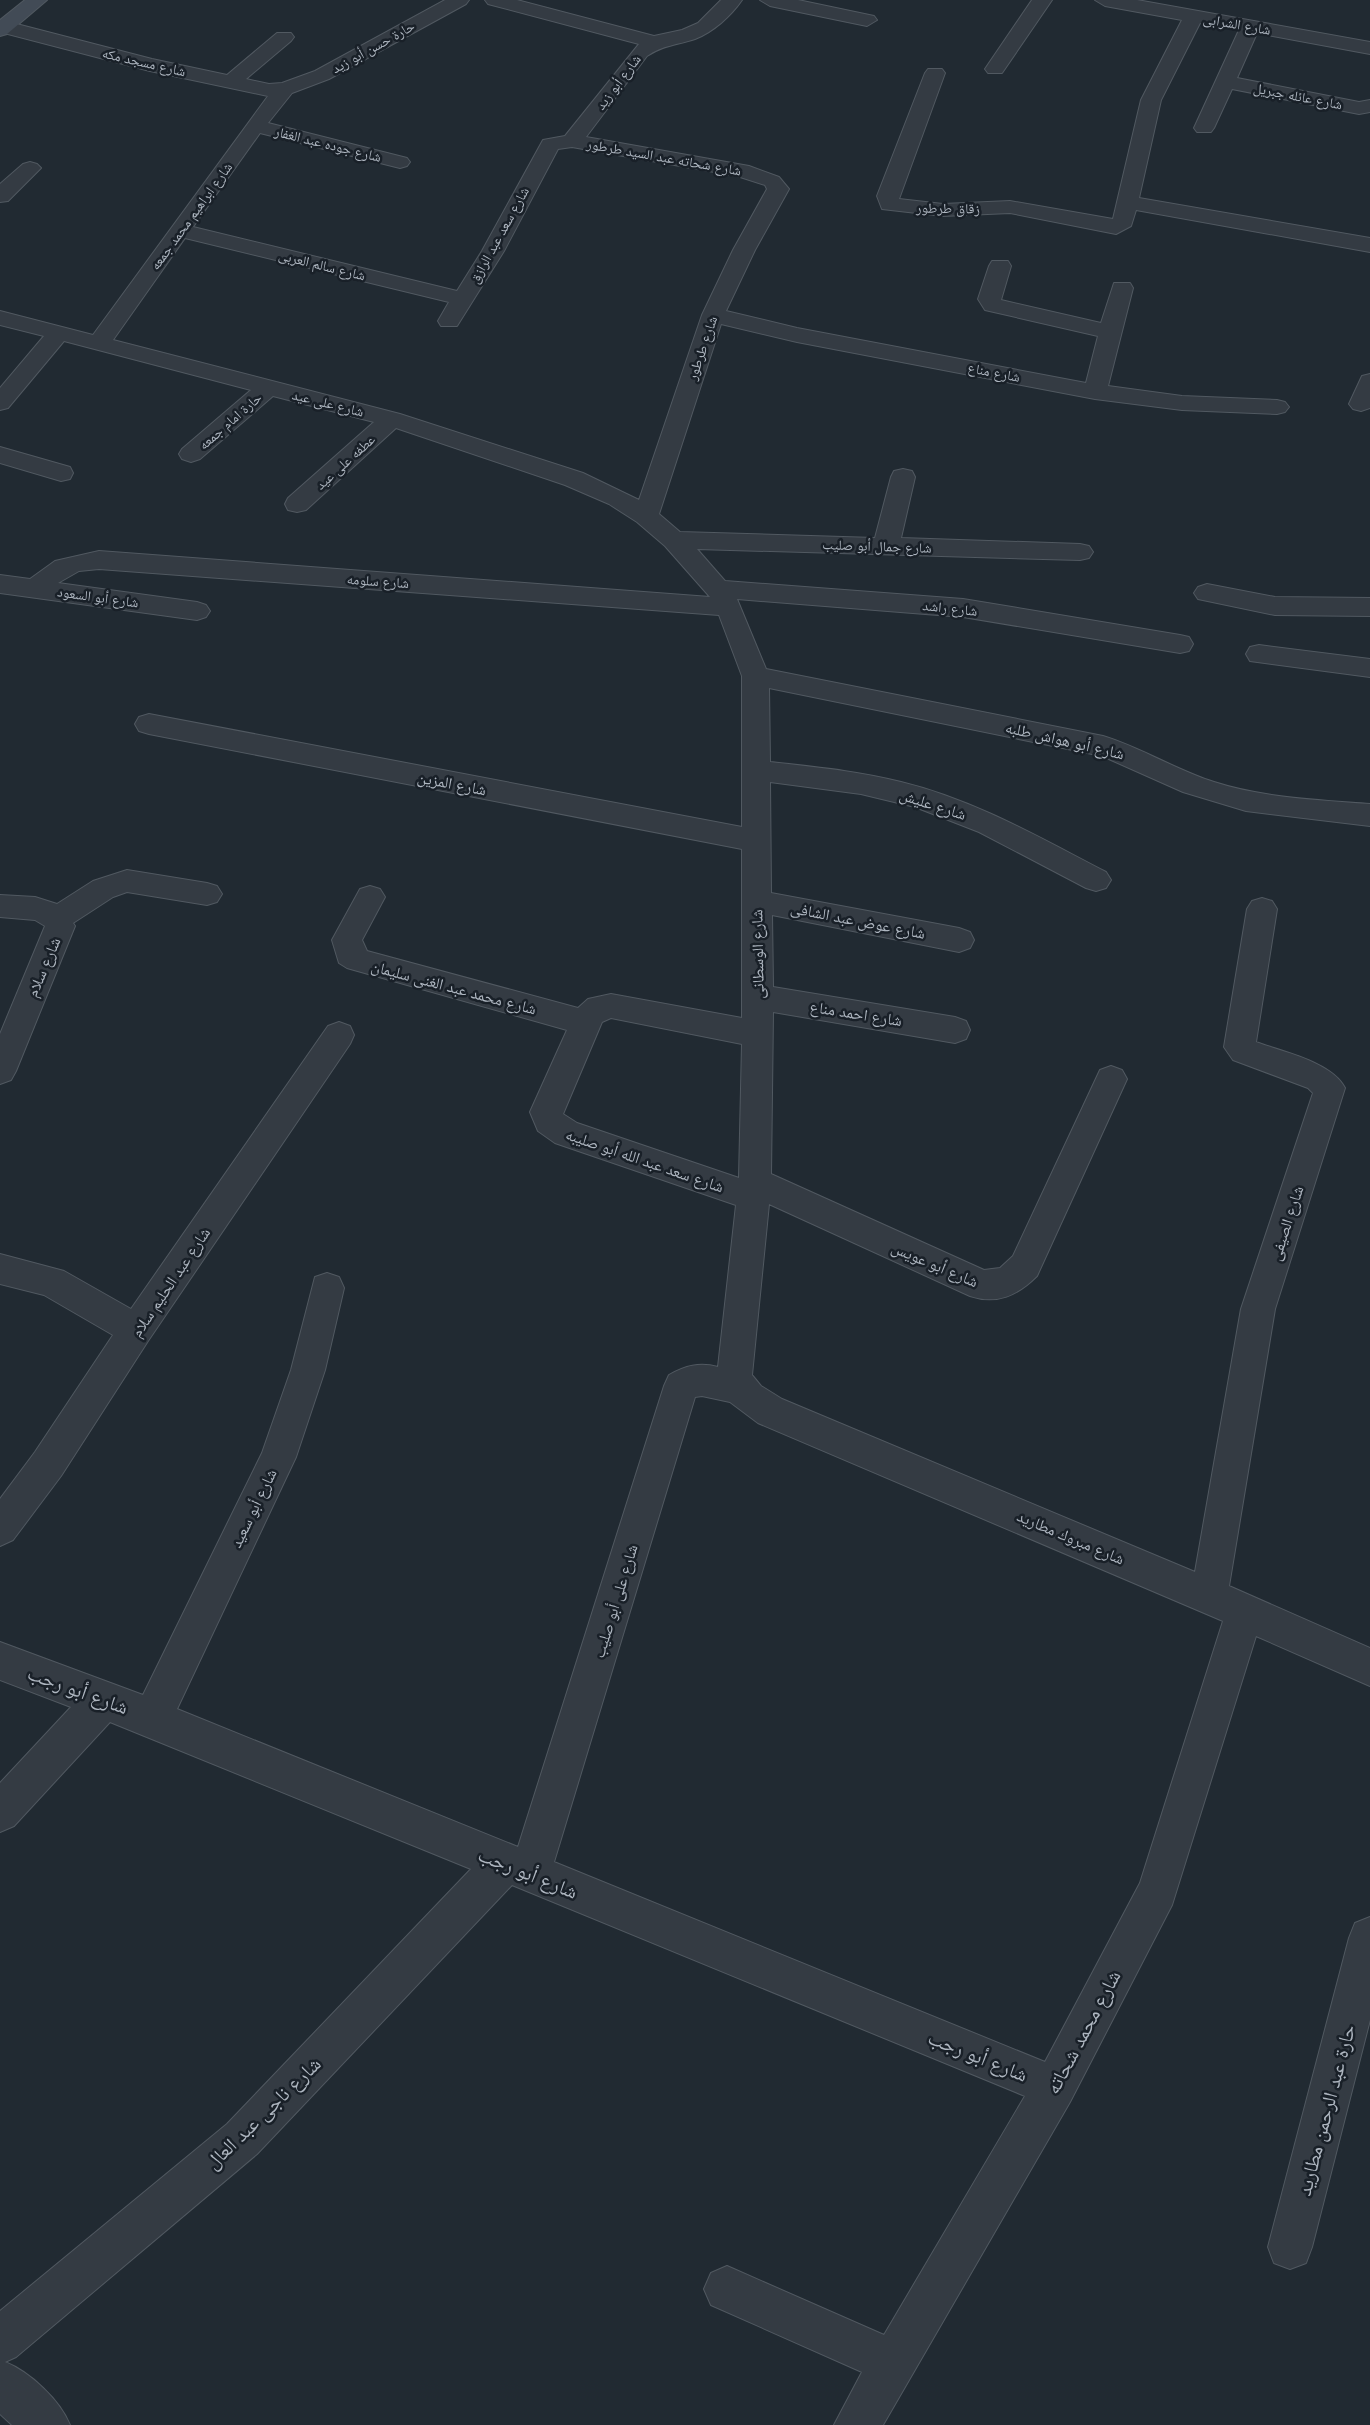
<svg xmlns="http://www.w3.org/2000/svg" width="1370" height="2425" font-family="Helvetica,'Noto Naskh Arabic',sans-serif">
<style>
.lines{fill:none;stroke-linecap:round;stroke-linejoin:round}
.minor-casing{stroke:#515961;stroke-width:2}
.secondary-casing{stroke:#515961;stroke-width:2}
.minor{fill:#343b43;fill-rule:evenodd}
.secondary{fill:#424b56;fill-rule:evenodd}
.labels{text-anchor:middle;stroke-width:5;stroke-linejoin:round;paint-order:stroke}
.far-street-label{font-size:14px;fill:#aeb6c0;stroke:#192028}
.street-label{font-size:16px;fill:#aeb6c0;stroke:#192028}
.near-street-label{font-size:20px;fill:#aeb6c0;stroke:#192028}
</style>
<rect width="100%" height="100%" fill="#212a32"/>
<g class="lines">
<defs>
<g id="minor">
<path d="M445 0H469L466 4 329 79 292 93 268 123 407 158 410 162 407 166 400 168 260 133 193 227 457 291 482 251 543 140 565 136 639 44 488 4 485 0H517L654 36 682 30 698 23 721 0H742C731 16 713 32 695 39 677 45 663 45 647 56L586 137 749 166 779 177 789 189 755 250 726 311 797 328 1086 383 1098 336 985 310 978 299 989 266 992 261H1008L1011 266 1001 300 1101 323 1114 283H1130L1133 288 1108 386 1182 396 1277 400 1285 402 1289 407 1285 412 1277 414 1182 410 1095 399 797 342 721 324 659 514 680 532 875 538 891 477 894 471 903 469 912 471 915 477 901 538 1080 544 1089 546 1093 552 1089 558 1080 560 697 549 725 581 963 599 1180 635 1189 637 1193 644 1189 651 1180 653 963 617 737 599 766 669 1103 736C1142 748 1176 770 1214 782 1264 798 1318 800 1370 804V826L1246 811 1183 792 1102 756 769 688 770 762C814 767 858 771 901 782 975 800 1040 838 1106 872L1111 880 1106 888 1096 891 1086 888 979 832 915 807 861 794 770 782 771 893 959 928 970 932 974 940 970 948 959 952 772 915 773 987 955 1017 966 1021 970 1030 966 1039 955 1043 773 1012 771 1174 984 1270 1000 1268 1013 1256 1100 1070 1111 1066 1122 1070 1127 1079 1037 1276C1018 1295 997 1305 970 1296L769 1204 752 1375 761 1386 782 1399 1195 1572 1241 1309 1313 1093 1308 1088 1233 1060 1224 1047 1247 909 1252 901 1262 898 1272 901 1277 909 1256 1042C1283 1052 1332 1062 1345 1088L1275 1309 1229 1586 1370 1648V1686L1256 1636 1172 1905 1070 2102 883 2425H834L862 2372 711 2305 704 2289 711 2273 727 2266 884 2335 1025 2096 512 1885 257 2154 16 2357 5 2362C30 2372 60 2400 70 2425H12L0 2414V2311L227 2124 471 1869 110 1722 14 1826 0 1832V1783L71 1707 0 1680V1642L143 1695 262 1453 291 1370 315 1277 327 1273 339 1277 344 1288 325 1370 296 1457 177 1709 518 1847 664 1386 669 1375C685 1366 699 1362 718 1367L736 1205 555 1143 538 1131 530 1112 567 1030 347 968 339 963 332 940 360 889 370 886 380 889 385 897 362 940 367 951 578 1008 588 999 611 994 742 1018V849L149 734 139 731 135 724 139 717 149 714 742 827V676L719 615 99 569 79 571 58 583 197 602 206 605 210 611 206 617 197 620 0 593V575L30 579 55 561 99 551 710 597 665 546 637 522 609 504 565 485 396 428 306 510 297 512 288 510 285 504 288 498 374 422 273 396 200 459 191 462 182 459 179 454 182 449 251 390 64 341 8 408 0 410V388L44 336 0 325V311L93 335 268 96 150 71 0 32V22L5 21 152 59 227 75 277 33H291L294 37 291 41 246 79 269 84 282 83 315 71ZM572 147 737 176 765 185 767 189 733 250 702 315 639 500 583 473 400 414 113 340 185 238 449 302 438 321 441 326H457L504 251 558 149ZM611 1018 742 1044 739 1178 577 1123 563 1114 602 1022ZM702 1396 730 1402 758 1423 1223 1621 1140 1883 1045 2062 554 1862 695 1397Z"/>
<polygon points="760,0 798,0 874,16 877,20 867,26 770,6"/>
<polygon points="1032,0 1052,0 1002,73 988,73 985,69"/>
<polygon points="1095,0 1137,0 1370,42 1370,54 1257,33 1237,78 1359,102 1370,100 1370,112 1359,114 1232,89 1214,128 1211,132 1197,132 1194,128 1239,30 1200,23 1161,100 1139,198 1370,238 1370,252 1136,210 1131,226 1116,234 1010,213 943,216 882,209 877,196 925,73 928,69 942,69 945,73 899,199 943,204 1010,201 1113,219 1141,100 1182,20 1105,6"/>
<polygon points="30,162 37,164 41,168 8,201 0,202 0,184 23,164"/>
<polygon points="1370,374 1370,408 1361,411 1353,409 1349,404 1362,376"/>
<polygon points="0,447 70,467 73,473 70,479 61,481 0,463"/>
<polygon points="1207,584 1275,597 1370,598 1370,616 1275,615 1198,599 1194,593 1198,587"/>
<polygon points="1259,645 1370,659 1370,677 1250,661 1246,654 1250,647"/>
<polygon points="127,870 207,883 217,886 222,894 217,902 207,905 127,892 113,897 73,923 75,926 16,1071 11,1080 0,1084 0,1034 45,926 35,920 0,917 0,895 35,897 57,904 93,881"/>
<polygon points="339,1022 350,1026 354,1035 350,1044 148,1341 61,1476 13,1540 0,1546 0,1499 35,1452 113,1335 44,1295 0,1284 0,1254 64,1271 131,1309 328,1026"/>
<polygon points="1370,1917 1370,2020 1312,2247 1306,2263 1290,2269 1274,2263 1268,2247 1349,1938 1355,1923"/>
</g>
<polygon id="secondary" points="25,0 47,0 7,34 0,36 0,20"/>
</defs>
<!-- minor casing -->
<use href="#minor" class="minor-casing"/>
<!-- secondary casing -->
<use href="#secondary" class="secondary-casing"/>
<!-- minor -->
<use href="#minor" class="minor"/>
<!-- secondary -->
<use href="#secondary" class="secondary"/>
</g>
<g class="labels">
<!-- far-street labels -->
<g class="far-street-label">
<text transform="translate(1237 24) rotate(10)" y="5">شارع الشرابى</text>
<text transform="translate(373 47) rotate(-29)" y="5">حارة حسن أبو زيد</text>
<text transform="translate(144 62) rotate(13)" y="5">شارع مسجد مكه</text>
<text transform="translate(618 82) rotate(-53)" y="5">شارع أبو زيد</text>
<text transform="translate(1298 96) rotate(11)" y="5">شارع عائله جبريل</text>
<text transform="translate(328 144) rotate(14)" y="5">شارع جوده عبد الغفار</text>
<text transform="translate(664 157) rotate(10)" y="5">شارع شحاته عبد السيد طرطور</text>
<text transform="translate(948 208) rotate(1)" y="5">زقاق طرطور</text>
<text transform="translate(191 216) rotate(-54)" y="5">شارع ابراهيم محمد جمعه</text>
<text transform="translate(499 235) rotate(-61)" y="5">شارع سعد عبد الرازق</text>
<text transform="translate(322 265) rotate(14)" y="5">شارع سالم العربى</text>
<text transform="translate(702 348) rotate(-71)" y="5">شارع طرطور</text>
<text transform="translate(994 372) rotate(11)" y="5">شارع مناع</text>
<text transform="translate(328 403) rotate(14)" y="5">شارع على عيد</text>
<text transform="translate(230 421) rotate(-41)" y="5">حارة امام جمعه</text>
<text transform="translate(345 462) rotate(-42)" y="5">عطفه على عيد</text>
<text transform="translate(877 546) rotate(2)" y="5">شارع جمال أبو صليب</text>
<text transform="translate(378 581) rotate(4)" y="5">شارع سلومه</text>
<text transform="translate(98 597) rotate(8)" y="5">شارع أبو السعود</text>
<text transform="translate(950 608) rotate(6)" y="5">شارع راشد</text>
</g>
<!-- street labels -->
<g class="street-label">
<text transform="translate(1065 740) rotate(13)" y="6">شارع أبو هواش طلبه</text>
<text transform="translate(452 783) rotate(11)" y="6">شارع المزين</text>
<text transform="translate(933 804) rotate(18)" y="6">شارع عليش</text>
<text transform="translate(858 920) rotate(11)" y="6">شارع عوض عبد الشافى</text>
<text transform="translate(757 954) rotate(-91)" y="6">شارع الوسطانى</text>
<text transform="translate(43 967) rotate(-67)" y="6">شارع سلام</text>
<text transform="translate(454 987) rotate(15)" y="6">شارع محمد عبد الغنى سليمان</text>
<text transform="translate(856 1013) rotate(9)" y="6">شارع احمد مناع</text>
<text transform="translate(645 1160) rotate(19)" y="6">شارع سعد عبد الله أبو صليبه</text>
<text transform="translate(1286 1223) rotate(-72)" y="6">شارع الصيفى</text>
<text transform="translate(935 1264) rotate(23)" y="6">شارع أبو عويس</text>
<text transform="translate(170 1282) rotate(-56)" y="6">شارع عبد الحليم سلام</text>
<text transform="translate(253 1508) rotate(-64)" y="6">شارع أبو سعيد</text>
<text transform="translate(1071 1537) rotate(23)" y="6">شارع مبروك مطاريد</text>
<text transform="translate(615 1601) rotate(-73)" y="6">شارع على أبو صليب</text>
</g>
<!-- near-street labels -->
<g class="near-street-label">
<text transform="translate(78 1690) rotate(20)" y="7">شارع أبو رجب</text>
<text transform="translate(528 1873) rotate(22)" y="7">شارع أبو رجب</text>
<text transform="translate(1083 2032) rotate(-62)" y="7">شارع محمد شحاته</text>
<text transform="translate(978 2056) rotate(22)" y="7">شارع أبو رجب</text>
<text transform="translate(1326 2110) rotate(-75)" y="7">حارة عبد الرحمن مطاريد</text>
<text transform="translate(263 2113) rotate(-44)" y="7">شارع ناجى عبد العال</text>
</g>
</g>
</svg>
